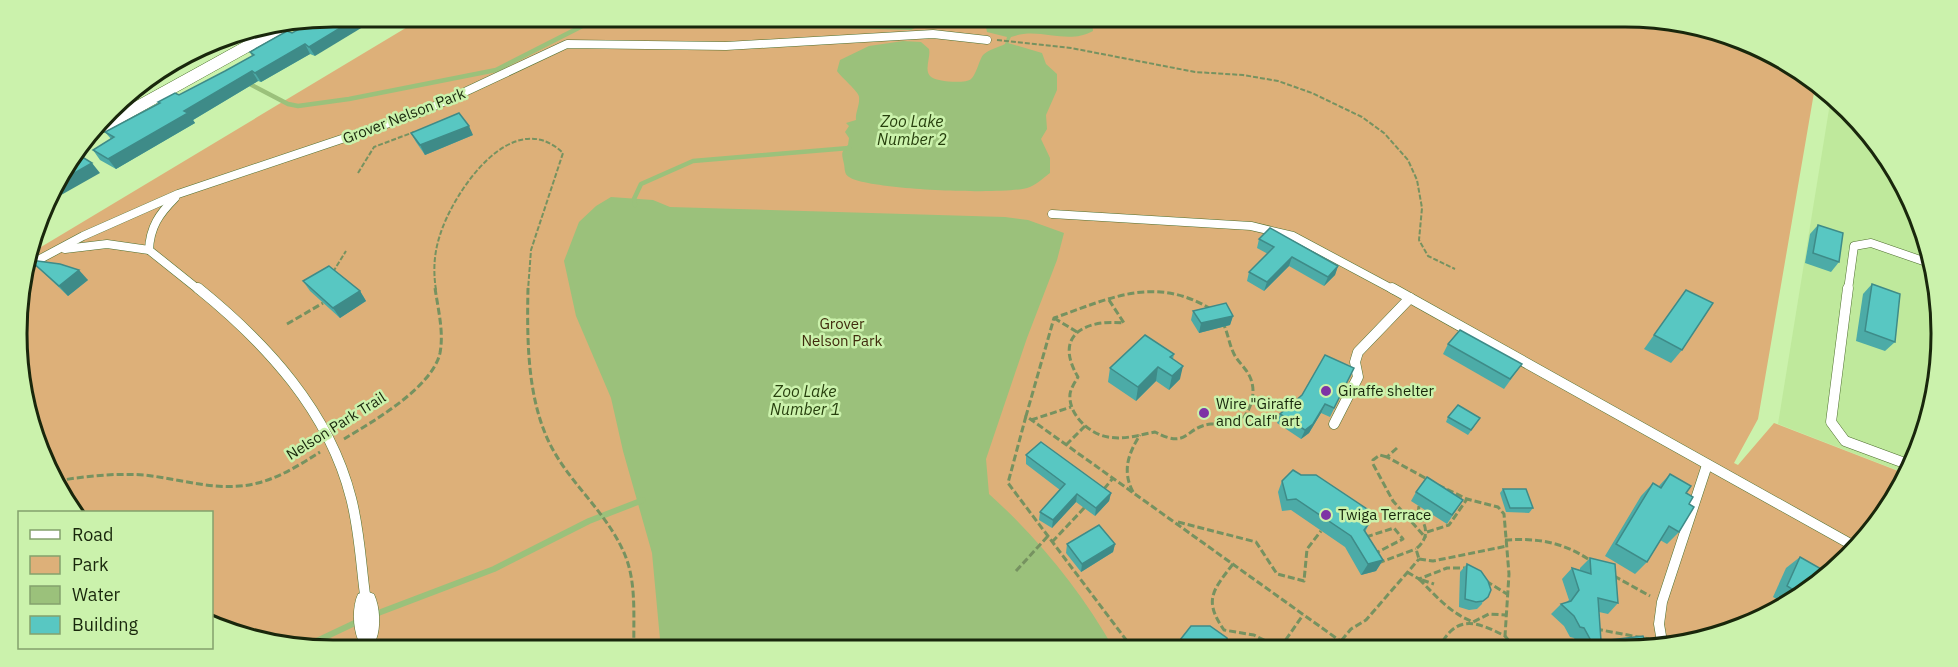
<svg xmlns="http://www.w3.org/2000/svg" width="1958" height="667" font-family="'IBM Plex Sans',sans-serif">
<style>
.built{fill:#bfe99c}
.green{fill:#ddb079}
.water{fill:#9bc17b}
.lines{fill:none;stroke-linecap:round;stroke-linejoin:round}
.stream-far1{stroke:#9bc17b;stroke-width:4.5}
.stream{stroke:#9bc17b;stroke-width:6}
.lane-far1-casing{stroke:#4e6f2e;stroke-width:9}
.lane-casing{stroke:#4e6f2e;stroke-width:11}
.street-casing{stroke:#4e6f2e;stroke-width:1}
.path-far1{stroke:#769260;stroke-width:2;stroke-dasharray:5 2;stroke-linecap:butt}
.path{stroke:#769260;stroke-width:3;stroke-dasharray:7 3;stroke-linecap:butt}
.lane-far1{stroke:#fff;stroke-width:8}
.lane{stroke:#fff;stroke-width:10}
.street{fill:#fff;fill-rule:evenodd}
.wall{fill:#4caba7}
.shaded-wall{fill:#3e8b88}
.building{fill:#58c7c2;stroke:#3e8b88;stroke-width:1.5}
.poi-dot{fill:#7e33a5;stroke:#cbf2ac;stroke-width:2}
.labels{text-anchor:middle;stroke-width:5;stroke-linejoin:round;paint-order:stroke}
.street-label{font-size:15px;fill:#19270c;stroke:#cbf2ac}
.park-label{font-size:15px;fill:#402b0d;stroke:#cbf2ac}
.poi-label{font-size:15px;fill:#19270c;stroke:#cbf2ac;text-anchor:start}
.water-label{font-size:16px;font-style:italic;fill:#273f0d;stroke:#cbf2ac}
.rim{fill:none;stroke:#19270c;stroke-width:3}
</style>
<rect width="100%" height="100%" fill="#cbf2ac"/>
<!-- built -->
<polygon class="built" points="1831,97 1899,175 1939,292 1931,415 1907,474 1778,424"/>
<!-- green -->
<polygon class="green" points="424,17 1625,17 1706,27 1816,81 1758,419 1734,463 1738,465 1774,423 1906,474 1899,492 1834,572 1764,618 1666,648 333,650 252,640 212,622 212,512 73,512 70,510 27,415 19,292 31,253"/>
<!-- water -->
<g class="water">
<polygon points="820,17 934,17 935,18 911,30 840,28 823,23"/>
<path d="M984 17H1094L1092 21 1093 31C1066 46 1040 26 1011 37L1008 43 1042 53 1046 64 1057 74V90L1046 115 1047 129 1041 139 1050 158V173C1043 178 1035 186 1027 188 1003 195 868 190 849 177 844 174 845 169 844 164 842 154 840 153 848 145L849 138 845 132 849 126 846 123 856 120C855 113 860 105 859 97 859 92 841 77 837 71L840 60 869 46 903 41 921 42 929 49C931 57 924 69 930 76 935 82 966 84 971 79 976 75 980 58 983 55 988 50 999 47 1005 44L1007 37 987 32Z"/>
<path d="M611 197 653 200 670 207 1005 217 1028 220 1064 233 1057 260 1027 338 986 459 989 494C1039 539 1081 591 1114 649L661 650 652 553 623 451 611 398 576 316 564 261 579 222 596 206Z"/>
</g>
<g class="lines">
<!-- stream-far1 -->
<g class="stream-far1">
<polyline points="246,82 288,104 298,106 349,99 496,70 600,17"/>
<polyline points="635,205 634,199 641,184 693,161 849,148"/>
</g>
<!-- stream -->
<g class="stream">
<polyline points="373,615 494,569 589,521 643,500"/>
<polyline points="304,647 359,621"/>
</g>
<defs>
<g id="lane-far1">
<path d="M175 198C159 214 150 227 149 250L199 290"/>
<polyline points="1052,214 1251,226 1293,236 1394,290"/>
<polyline points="65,249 107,244 149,250"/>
<polyline points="27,266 83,236 178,194 422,112 567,44 726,46 933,34 987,40"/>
<polyline points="1848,290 1854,246 1871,243 1929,263"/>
</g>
<g id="lane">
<path d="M198 288C266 343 329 411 351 498 360 532 361 568 366 602"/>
<polyline points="1392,288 1854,546"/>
<polyline points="1848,288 1831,422 1845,441 1910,465"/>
<polyline points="1334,424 1358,377 1355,362 1358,352 1410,298"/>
<polyline points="367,632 367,650"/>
<polyline points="1663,648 1659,624 1662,602 1707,465"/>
</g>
<g id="street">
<polygon points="292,25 290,29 105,132 96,132 109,116 265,30"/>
<path d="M366 591 374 594C380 607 381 627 376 640L367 643 358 640C353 627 352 607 358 594Z"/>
</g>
</defs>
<!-- lane-far1 casing -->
<use href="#lane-far1" class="lane-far1-casing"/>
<!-- lane casing -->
<use href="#lane" class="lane-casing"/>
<!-- street casing -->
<use href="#street" class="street-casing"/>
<!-- path-far1 -->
<g class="path-far1">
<polyline points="997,40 1071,48 1195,72 1243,75 1278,81 1312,93 1362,117 1384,133 1408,160 1417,180 1422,208 1419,240 1428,256 1455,269"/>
<polyline points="358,173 374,147 414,132"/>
<polyline points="333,272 346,251"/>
<path d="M436 290C433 271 434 253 440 235 453 193 512 104 563 153L531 250 528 290"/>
</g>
<!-- path -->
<g class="path">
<path d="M528 288C527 335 527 389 545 433 563 479 606 509 625 555 637 584 633 619 634 650"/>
<path d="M1109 300 1124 323C1085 319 1053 335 1078 377 1075 382 1071 388 1070 394 1068 414 1089 434 1108 437 1124 440 1139 435 1155 432 1189 450 1184 427 1211 424 1219 424 1228 426 1235 427 1249 415 1258 395 1250 377 1246 368 1238 362 1234 354 1229 344 1228 333 1223 323"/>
<path d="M1211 309C1154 275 1111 298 1054 318L1026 416 1350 648"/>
<polyline points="1054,318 1077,332"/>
<polyline points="287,324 323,303"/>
<polyline points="1026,416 1008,483 1133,649"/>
<polyline points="1031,420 1071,407"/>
<path d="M344 439C372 422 432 388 440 353 444 332 438 309 435 288"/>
<polyline points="1066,445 1085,426"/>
<polyline points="1397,448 1387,457 1427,479"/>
<polyline points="1387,457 1380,455 1373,460 1373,464 1393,501 1426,538"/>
<path d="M57 481C86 476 115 473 144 475 182 479 220 493 258 483 281 477 301 464 320 452"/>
<path d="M1438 485 1467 499 1498 507 1504 514 1509 574 1505 636C1476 621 1456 614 1439 648"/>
<polyline points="1104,489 1113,478"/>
<path d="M1133 492C1122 471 1128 454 1140 435"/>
<path d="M1419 506 1418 514C1428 527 1429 538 1416 549L1419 559"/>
<polyline points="1178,522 1256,542 1277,574 1304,581 1307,549 1321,531"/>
<polyline points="1427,532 1449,525 1467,499"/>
<polyline points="1366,537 1394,528 1403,539 1376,553"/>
<path d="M1505 540C1539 538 1563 542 1591 561"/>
<polyline points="1052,542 1086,506"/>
<polyline points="1419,559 1433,561 1507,546"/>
<polyline points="1378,563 1416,549"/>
<path d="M1233 564C1213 590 1203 600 1224 630L1254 635 1281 649"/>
<polyline points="1016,571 1048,536"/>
<polyline points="1407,572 1419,579 1447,568 1465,568"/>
<polyline points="1614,576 1650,596"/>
<path d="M1419 579C1436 596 1450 613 1473 622L1489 614 1507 615"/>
<polyline points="1422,580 1434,584"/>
<polyline points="1486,581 1507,594"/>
<polyline points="1596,629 1649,639"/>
<polyline points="1505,636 1515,648"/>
<polyline points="1280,648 1303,615"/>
<polyline points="1335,648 1351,629 1366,620 1419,559"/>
</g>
<!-- lane-far1 -->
<use href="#lane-far1" class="lane-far1"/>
<!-- lane -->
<use href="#lane" class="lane"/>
<!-- street -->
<use href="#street" class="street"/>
</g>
<!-- wall -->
<g class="wall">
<polygon points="316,20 315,56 310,54 261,82 258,81 193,120 195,123 116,169 100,160 93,150 111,139 105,132 159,104 158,102 179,95 225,71 252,56 250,52 292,33"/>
<polygon points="411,133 473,135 425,155 416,142"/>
<polygon points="1818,225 1839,262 1831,272 1805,263 1810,234"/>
<polygon points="1259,239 1338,266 1335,275 1324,286 1289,266 1264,291 1247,281 1249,272 1268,254 1257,248"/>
<polygon points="30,260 88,280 68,296"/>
<polygon points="303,281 360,291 366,301 340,318 310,291"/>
<polygon points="1872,284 1895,342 1885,351 1856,341 1863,294"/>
<polygon points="1686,290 1682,350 1671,363 1644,349"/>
<polygon points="1193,311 1233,316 1230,325 1199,333 1191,320"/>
<polygon points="1448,344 1522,364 1504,389 1443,354"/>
<polygon points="1174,354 1173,359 1180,379 1169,390 1156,381 1136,401 1108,382 1110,368"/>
<polygon points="1354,368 1330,417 1321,413 1309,433 1301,439 1277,423 1280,414"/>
<polygon points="1448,417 1480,418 1468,435 1446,422"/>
<polygon points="1026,455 1111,493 1109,501 1095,516 1076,502 1052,528 1039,520 1040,512 1060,490 1026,464"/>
<polygon points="1670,474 1686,493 1689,504 1679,532 1667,544 1660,540 1647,562 1635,574 1605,556 1641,496 1653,483 1658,487"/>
<polygon points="1282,481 1370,522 1365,532 1383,560 1376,571 1361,575 1345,547 1291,510 1282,511 1278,492"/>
<polygon points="1503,489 1533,508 1529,513 1506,512 1500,493"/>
<polygon points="1416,492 1463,500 1447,524 1411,501"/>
<polygon points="1067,544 1115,544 1113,552 1081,572 1066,553"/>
<polygon points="1800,557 1830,574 1785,604 1773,597 1786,568"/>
<polygon points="1590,558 1618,603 1608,614 1599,612 1601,641 1649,648 1579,648 1574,638 1570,637 1564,626 1551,614 1561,604 1567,602 1569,600 1562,579 1572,568 1580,570 1580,568"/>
<polygon points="1467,564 1488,581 1482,604 1477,609 1469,610 1459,607 1460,572"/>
<polygon points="1180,640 1228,649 1177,649"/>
</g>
<!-- shaded-wall -->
<g class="shaded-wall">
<polygon points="360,16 381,16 315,56 309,47"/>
<polygon points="305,44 310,54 261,82 255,73"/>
<polygon points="252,71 258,81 193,120 195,123 116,169 108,159 184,111"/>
<polygon points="469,126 473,135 425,155 420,145"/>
<polygon points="92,163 100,173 47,203 49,205 45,208 49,193 57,183"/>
<polygon points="1292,257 1289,266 1264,291 1267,282"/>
<polygon points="1338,266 1335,275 1324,286 1328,277"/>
<polygon points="79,270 88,280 68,296 59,286"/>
<polygon points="360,291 366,301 340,318 333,308"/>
<polygon points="1233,316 1230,325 1199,333 1201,323"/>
<polygon points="1183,366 1180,379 1169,390 1172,376"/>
<polygon points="1158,367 1156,381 1136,401 1138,387"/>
<polygon points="1325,404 1321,413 1309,433 1301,439 1305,430"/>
<polygon points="1111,493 1109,501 1095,516 1096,508"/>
<polygon points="1077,494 1076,502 1052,528 1053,520"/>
<polygon points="1115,544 1113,552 1081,572 1082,564"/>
<polygon points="1383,560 1376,571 1361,575 1368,564"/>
</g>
<!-- building -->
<g class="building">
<polygon points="333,16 360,16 309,47 305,44 255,73 252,71 184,111 188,113 108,159 93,150 114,137 105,132 160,103 158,102 175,93 179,95 225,71 254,55 250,52 287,31 292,33 316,20"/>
<polygon points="459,113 469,126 420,145 411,133"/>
<polygon points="79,155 92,163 57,183"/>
<polygon points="1818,225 1843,233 1839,262 1813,253"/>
<polygon points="1270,228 1338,266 1328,277 1292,257 1267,282 1249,272 1274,247 1259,239"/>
<polygon points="30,260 60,264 79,270 59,286"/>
<polygon points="329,266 360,291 333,308 303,281"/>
<polygon points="1872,284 1900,294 1895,342 1865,331"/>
<polygon points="1686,290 1713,303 1682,350 1654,335"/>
<polygon points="1226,303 1233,316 1201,323 1193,311"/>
<polygon points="1460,330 1522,364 1510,379 1448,344"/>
<polygon points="1145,335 1174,354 1170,357 1183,366 1172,376 1158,367 1138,387 1110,368"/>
<polygon points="1325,355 1354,368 1334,408 1325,404 1313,424 1305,430 1280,414 1302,395"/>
<polygon points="1458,405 1480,418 1471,430 1448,417"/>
<polygon points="1041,442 1111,493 1096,508 1077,494 1053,520 1040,512 1065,484 1026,455"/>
<polygon points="1293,470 1301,475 1316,475 1367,509 1370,522 1364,530 1383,560 1368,564 1351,536 1296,499 1287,500 1282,481"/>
<polygon points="1670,474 1691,486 1686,493 1693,497 1689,504 1694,507 1679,532 1669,526 1647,562 1616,544 1653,483 1661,488"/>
<polygon points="1427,477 1463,500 1452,515 1416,492"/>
<polygon points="1503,489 1526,489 1533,508 1510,508"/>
<polygon points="1099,525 1115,544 1082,564 1067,544"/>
<polygon points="1800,557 1830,574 1800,594 1787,586"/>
<polygon points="1590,558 1615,564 1618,603 1598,598 1601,641 1643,636 1649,648 1595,648 1584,628 1580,627 1574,616 1561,604 1571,601 1579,590 1572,568 1591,574"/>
<polygon points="1467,564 1481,571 1488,581 1491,590 1488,597 1483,601 1476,602 1465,599"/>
<polygon points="1191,626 1210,626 1227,638 1228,649 1181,649 1180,640"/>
</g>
<!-- markers -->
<g class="poi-dot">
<circle cx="1326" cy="391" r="6"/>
<circle cx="1204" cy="413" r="6"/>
<circle cx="1326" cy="515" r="6"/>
</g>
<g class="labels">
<!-- street labels -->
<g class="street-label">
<text transform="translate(404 116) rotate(-21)" y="5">Grover Nelson Park</text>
<text transform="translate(336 426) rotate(-32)" y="5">Nelson Park Trail</text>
</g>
<!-- park labels -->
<g class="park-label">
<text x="842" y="329">Grover<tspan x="842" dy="17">Nelson Park</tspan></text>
</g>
<!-- poi labels -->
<g class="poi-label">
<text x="1338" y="396">Giraffe shelter</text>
<text x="1216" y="409">Wire "Giraffe<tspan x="1216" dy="17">and Calf" art</tspan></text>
<text x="1338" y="520">Twiga Terrace</text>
</g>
<!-- water labels -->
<g class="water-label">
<text x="912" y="127">Zoo Lake<tspan x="912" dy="18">Number 2</tspan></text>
<text x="805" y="397">Zoo Lake<tspan x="805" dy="18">Number 1</tspan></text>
</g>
</g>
<!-- crop -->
<path d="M0 0H1958V667H0ZM333 27H1625A306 306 0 0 1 1931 333V334A306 306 0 0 1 1625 640H333A306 306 0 0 1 27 334V333A306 306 0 0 1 333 27Z" fill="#cbf2ac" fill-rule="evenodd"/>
<path class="rim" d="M333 27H1625A306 306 0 0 1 1931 333V334A306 306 0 0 1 1625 640H333A306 306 0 0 1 27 334V333A306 306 0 0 1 333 27Z"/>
<!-- legend -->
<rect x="18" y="511" width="195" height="138" fill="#cbf2ac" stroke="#84a16c" stroke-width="1.5"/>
<rect x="30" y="530" width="30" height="9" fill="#ffffff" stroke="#84a16c" stroke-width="1.5"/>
<text x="72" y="541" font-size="18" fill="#19270c">Road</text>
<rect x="30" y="556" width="30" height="18" fill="#ddb079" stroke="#84a16c" stroke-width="1.5"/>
<text x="72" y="571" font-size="18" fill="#19270c">Park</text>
<rect x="30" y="586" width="30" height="18" fill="#9bc17b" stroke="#84a16c" stroke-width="1.5"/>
<text x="72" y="601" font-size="18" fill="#19270c">Water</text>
<rect x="30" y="616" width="30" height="18" fill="#58c7c2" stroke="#84a16c" stroke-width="1.5"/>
<text x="72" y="631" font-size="18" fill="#19270c">Building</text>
</svg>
